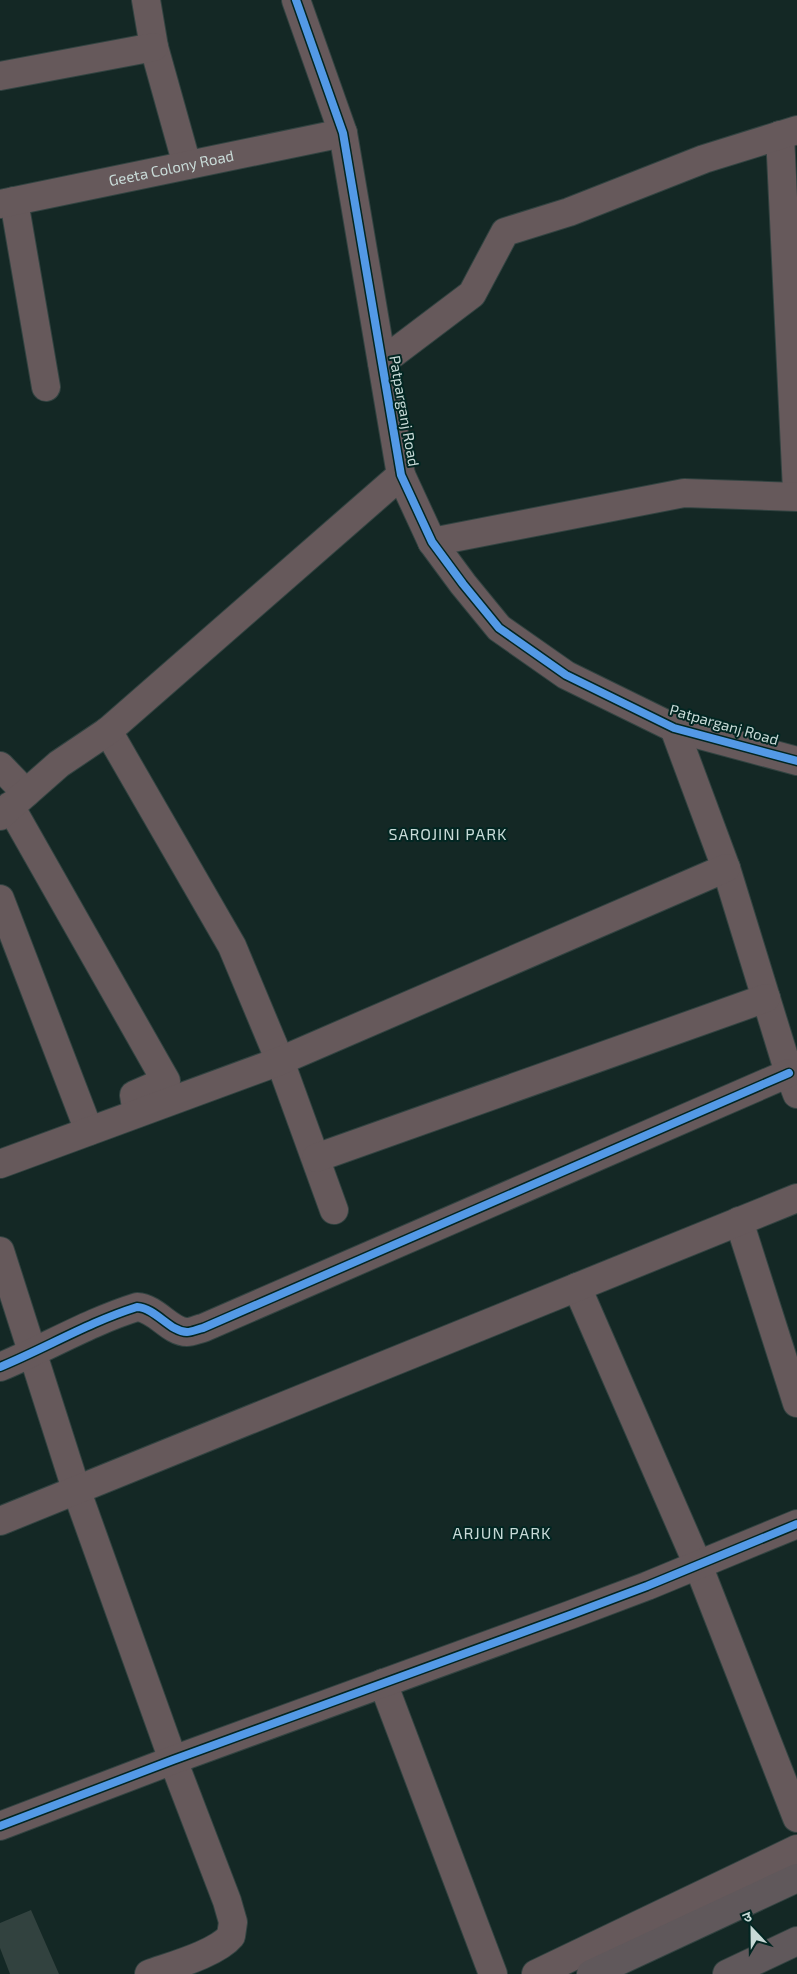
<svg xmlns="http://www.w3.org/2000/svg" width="797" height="1974" font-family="'Exo 2','Noto Sans Devanagari',sans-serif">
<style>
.building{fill:#32423f}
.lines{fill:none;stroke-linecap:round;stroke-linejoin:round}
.minor-casing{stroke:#324341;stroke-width:30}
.major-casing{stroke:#324341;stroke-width:30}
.minor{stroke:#66595b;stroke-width:28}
.major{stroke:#60585b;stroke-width:28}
.cycleway-casing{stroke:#022622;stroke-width:11}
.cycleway{stroke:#5399e6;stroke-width:8}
.labels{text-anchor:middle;stroke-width:4;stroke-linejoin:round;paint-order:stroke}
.street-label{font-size:15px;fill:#c8dad7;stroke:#022622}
.neighbourhood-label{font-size:16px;letter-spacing:1px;fill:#c8dad7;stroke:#022622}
</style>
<rect width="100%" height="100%" fill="#142825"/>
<!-- building -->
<polygon class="building" points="31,1910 59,1974 10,1974 0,1948 0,1923"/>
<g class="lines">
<defs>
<g id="minor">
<polyline points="146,0 154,47 187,165"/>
<polyline points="296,0 343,133 401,475 432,542 463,584 499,628 566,675 674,728 797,761"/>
<polyline points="0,76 154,47"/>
<polyline points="780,135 797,490"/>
<polyline points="14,201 46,387"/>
<path id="s1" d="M0 204 343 133"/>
<polyline points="382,362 472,294 505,232 569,212 704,159 797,130"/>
<polyline points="432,542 684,493 797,497"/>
<polyline points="674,728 726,868 789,1073 797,1094"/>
<polyline points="108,731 232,946 280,1061 334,1210"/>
<polyline points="0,766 26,793"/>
<polyline points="10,806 166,1081 134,1095 137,1113"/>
<polyline points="0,816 59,764 108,731 401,475"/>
<polyline points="0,899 89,1131"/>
<polyline points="316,1158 766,998"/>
<polyline points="0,1164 280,1061 726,868"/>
<polyline points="739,1221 797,1403"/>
<path d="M0 1251 76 1489 173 1760 227 1901 233 1922 231 1936C216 1954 171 1966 149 1974"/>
<polyline points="577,1287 698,1565 797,1818"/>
<path d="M0 1367C46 1348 89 1322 137 1307 156 1308 170 1332 187 1332 192 1332 198 1329 203 1328L789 1073"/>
<polyline points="0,1521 797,1198"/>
<polyline points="383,1683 493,1974"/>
<polyline points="0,1826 173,1760 570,1615 647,1586 797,1524"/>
<polyline points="536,1974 797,1849"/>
</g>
<g id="major">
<polyline points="591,1974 797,1878"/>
<polyline points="727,1974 797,1941"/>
</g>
</defs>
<!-- minor casing -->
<use href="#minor" class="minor-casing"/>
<!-- major casing -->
<use href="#major" class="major-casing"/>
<!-- minor -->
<use href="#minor" class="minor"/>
<!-- major -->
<use href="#major" class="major"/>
<defs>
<g id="cycleway">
<polyline points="296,0 343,133 401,475 432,542 463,584 499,628 566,675 674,728 797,761"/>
<path d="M0 1367C46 1348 89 1322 137 1307 156 1308 170 1332 187 1332 192 1332 198 1329 203 1328L789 1073"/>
<polyline points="0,1826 173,1760 570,1615 647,1586 797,1524"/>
</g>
</defs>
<!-- cycleway casing -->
<use href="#cycleway" class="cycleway-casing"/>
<!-- cycleway -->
<use href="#cycleway" class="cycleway"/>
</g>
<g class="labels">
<!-- street labels -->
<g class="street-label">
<text dy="5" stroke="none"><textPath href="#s1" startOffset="175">Geeta Colony Road</textPath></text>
<text transform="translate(404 411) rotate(80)" y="5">Patparganj Road</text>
<text transform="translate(724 725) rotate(16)" y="5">Patparganj Road</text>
</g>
<!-- neighbourhood labels -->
<g class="neighbourhood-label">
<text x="448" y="840">SAROJINI PARK</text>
<text x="502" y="1539">ARJUN PARK</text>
</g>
</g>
<!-- north arrow -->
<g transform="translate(752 1929) rotate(338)" stroke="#022622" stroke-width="4" paint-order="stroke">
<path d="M0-4L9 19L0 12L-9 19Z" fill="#c8dad7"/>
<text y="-8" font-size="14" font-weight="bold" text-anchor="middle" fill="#c8dad7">उ</text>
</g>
</svg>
